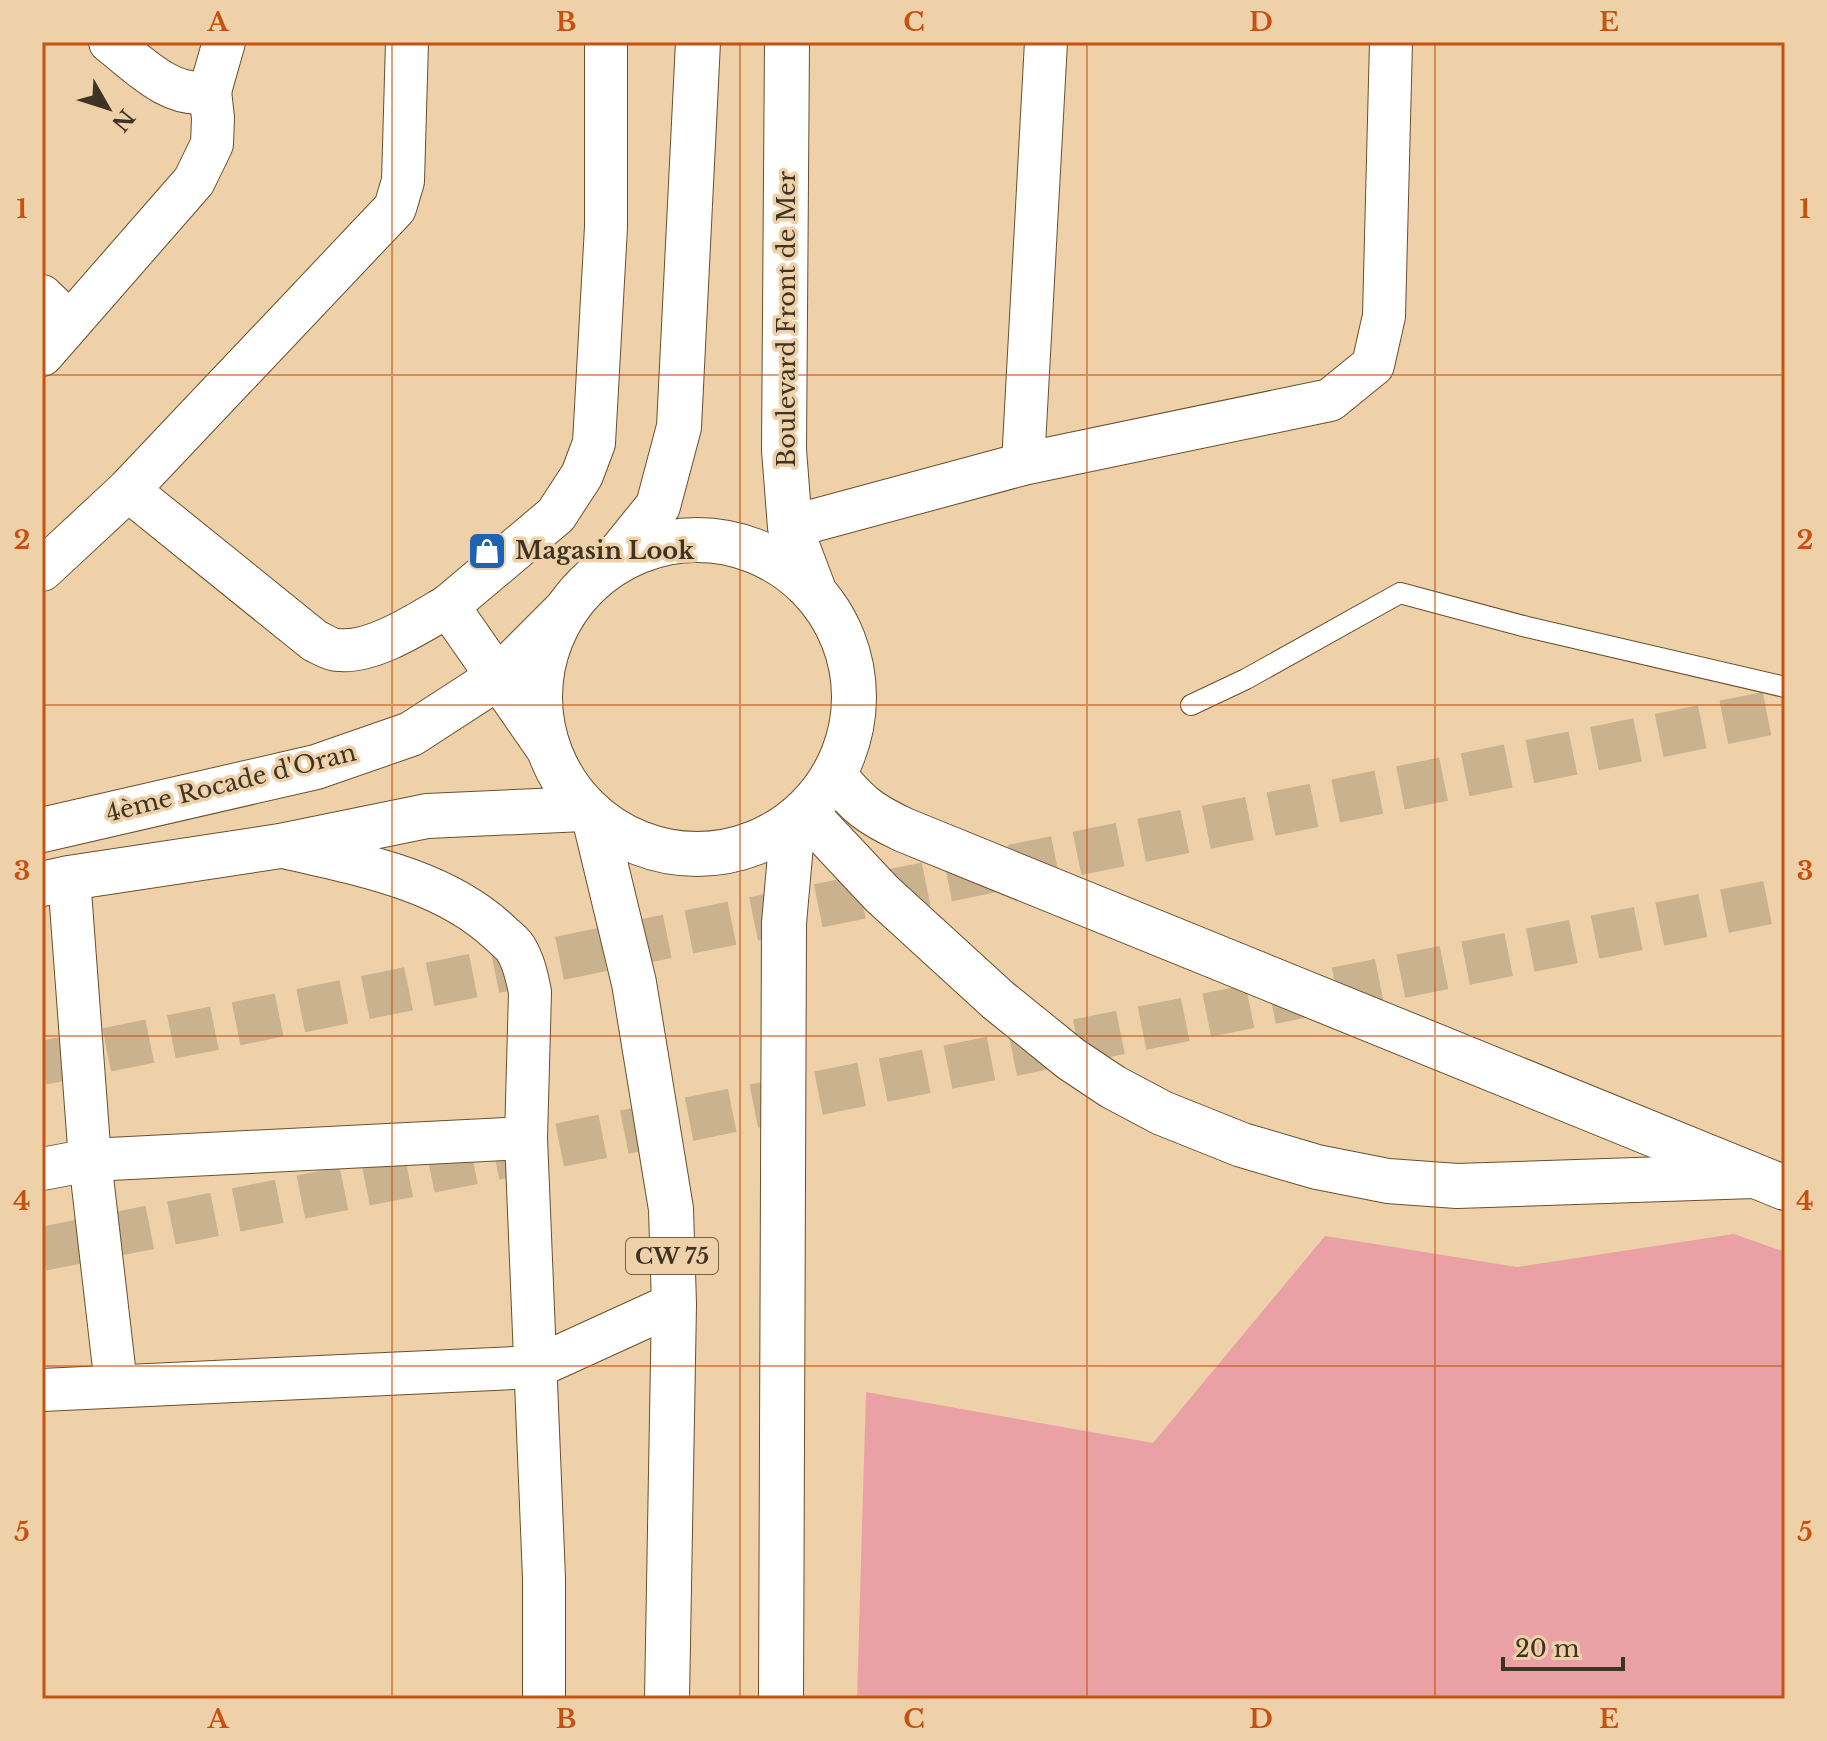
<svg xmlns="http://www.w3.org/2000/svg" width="1827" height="1741" font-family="'Libre Baskerville',serif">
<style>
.green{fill:#e9a1a5}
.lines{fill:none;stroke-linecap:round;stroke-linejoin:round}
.highway-tunnel{stroke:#cbb28e;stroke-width:44;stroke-dasharray:44 22;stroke-linecap:butt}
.lane-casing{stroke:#69502c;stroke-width:22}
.street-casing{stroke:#69502c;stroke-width:44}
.secondary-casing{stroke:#69502c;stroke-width:46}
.primary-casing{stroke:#69502c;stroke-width:46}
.highway-casing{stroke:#69502c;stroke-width:46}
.lane{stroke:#fff;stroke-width:20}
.street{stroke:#fff;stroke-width:42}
.secondary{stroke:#fff;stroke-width:44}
.primary{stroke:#fff;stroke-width:44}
.highway{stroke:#fff;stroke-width:44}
.grid{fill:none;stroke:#c65211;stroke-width:2;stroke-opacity:0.55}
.labels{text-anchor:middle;stroke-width:7;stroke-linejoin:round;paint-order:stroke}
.shield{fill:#eed1a9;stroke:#74634c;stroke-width:2}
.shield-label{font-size:22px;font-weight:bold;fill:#3f3424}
.street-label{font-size:24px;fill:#3f3424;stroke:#eed1a9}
.poi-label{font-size:24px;font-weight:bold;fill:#3f3424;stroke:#eed1a9;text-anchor:start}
.neatline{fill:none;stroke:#c65211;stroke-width:3}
.grid-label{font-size:26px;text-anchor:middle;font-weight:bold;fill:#c65211}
</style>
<rect width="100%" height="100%" fill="#eed1a9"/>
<!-- green -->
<polygon class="green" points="1734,1234 1785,1252 1785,1699 857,1699 866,1392 1153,1443 1325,1236 1517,1267"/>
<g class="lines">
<!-- highway-tunnel -->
<g class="highway-tunnel">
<polyline points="42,1063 1785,710"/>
<polyline points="42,1249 1785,899"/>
</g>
<defs>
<polyline id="lane" points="1191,705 1246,679 1400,593 1527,627 1785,687"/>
<g id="street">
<path d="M110 42C137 63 172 101 210 91L224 42"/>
<polyline points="42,296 70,323"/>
<polyline points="42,355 194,181 212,144 213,118 210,91"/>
<polyline points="1023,464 1046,42"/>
<path d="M128 490 315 641C322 644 330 650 338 650 372 654 419 623 448 606"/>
<polyline points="790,527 1023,464 1330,400 1373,365 1384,316 1391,42"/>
<polyline points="42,570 128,490 395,208 403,181 407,42"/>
<polyline points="551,754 448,606 556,515 582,475 594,443 606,227 606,42"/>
<path d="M280 846C356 864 442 878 500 933 506 939 514 944 517 951 524 963 527 977 530 992L526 1138 544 1578V1699"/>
<polyline points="69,878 90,1160 116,1385"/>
<polyline points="42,1169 90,1160 526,1138"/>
<polyline points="42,1390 536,1367 674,1304"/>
</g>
<g id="secondary">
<path d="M834 775C858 805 870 814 904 830L1785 1188"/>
<polyline points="805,812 882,894 998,1000 1071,1059 1113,1087 1162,1113 1242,1145 1317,1167 1388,1181 1457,1186 1754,1176"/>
</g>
<g id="primary">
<polyline points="787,42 784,450 790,527 813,588"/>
<circle cx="697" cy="697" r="157"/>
<polyline points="611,564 658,506 679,427 698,42"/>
<polyline points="595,821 634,983 671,1209 674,1304 667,1699"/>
<polyline points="781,1699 784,923 793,822"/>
</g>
<g id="highway">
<polyline points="42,830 316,767 411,734 499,677 566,610"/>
<polyline points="42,884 69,878 280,846 427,816 583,809"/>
</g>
</defs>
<!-- lane casing -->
<use href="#lane" class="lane-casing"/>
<!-- street casing -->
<use href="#street" class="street-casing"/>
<!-- secondary casing -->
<use href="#secondary" class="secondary-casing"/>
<!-- primary casing -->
<use href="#primary" class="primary-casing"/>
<!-- highway casing -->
<use href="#highway" class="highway-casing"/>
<!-- lane -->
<use href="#lane" class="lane"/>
<!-- street -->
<use href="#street" class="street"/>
<!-- secondary -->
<use href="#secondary" class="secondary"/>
<!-- primary -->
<use href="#primary" class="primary"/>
<!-- highway -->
<use href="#highway" class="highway"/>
</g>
<!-- grid -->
<path class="grid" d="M392 42V1699M740 42V1699M1087 42V1699M1435 42V1699M42 375H1785M42 705H1785M42 1036H1785M42 1366H1785"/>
<!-- icons -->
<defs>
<symbol id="shop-square" viewBox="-11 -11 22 22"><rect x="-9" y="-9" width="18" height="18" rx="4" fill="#1f61b2" stroke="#eed1a9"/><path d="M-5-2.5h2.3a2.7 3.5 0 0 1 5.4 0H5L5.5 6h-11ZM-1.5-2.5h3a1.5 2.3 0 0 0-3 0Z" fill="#fff"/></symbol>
</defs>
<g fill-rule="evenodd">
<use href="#shop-square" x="465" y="529" width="44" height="44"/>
</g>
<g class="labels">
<!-- shield labels -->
<rect class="shield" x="626" y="1238" width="92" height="36" rx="6"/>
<g class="shield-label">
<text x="672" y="1264">CW 75</text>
</g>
<!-- street labels -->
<g class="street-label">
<text transform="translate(787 319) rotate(-90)" y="8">Boulevard Front de Mer</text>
<text transform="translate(231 783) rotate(-14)" y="8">4ème Rocade d'Oran</text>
</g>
<!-- poi labels -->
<g class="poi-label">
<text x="515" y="559">Magasin Look</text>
</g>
</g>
<!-- border -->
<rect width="1827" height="1741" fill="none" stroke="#eed1a9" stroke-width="88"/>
<!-- north arrow -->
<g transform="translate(108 108) rotate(129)" stroke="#eed1a9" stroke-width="6" paint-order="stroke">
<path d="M0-6L14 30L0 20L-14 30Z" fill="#3f3424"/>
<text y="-12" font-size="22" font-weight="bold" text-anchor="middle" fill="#3f3424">N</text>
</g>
<!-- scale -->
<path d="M1503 1657v12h120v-12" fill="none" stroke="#3f3424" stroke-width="4"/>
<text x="1515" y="1657" font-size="24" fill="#3f3424" stroke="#eed1a9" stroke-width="6" paint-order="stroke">20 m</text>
<rect x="44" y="44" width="1739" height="1653" class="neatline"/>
<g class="grid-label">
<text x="218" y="31">A</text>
<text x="566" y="31">B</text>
<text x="914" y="31">C</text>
<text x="1261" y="31">D</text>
<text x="1609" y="31">E</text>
<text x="22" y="218">1</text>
<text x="1805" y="218">1</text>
<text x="22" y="549">2</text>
<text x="1805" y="549">2</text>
<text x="22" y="880">3</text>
<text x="1805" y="880">3</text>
<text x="22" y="1210">4</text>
<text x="1805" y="1210">4</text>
<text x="22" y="1541">5</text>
<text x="1805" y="1541">5</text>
<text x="218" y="1728">A</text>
<text x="566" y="1728">B</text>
<text x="914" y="1728">C</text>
<text x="1261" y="1728">D</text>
<text x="1609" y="1728">E</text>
</g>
</svg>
